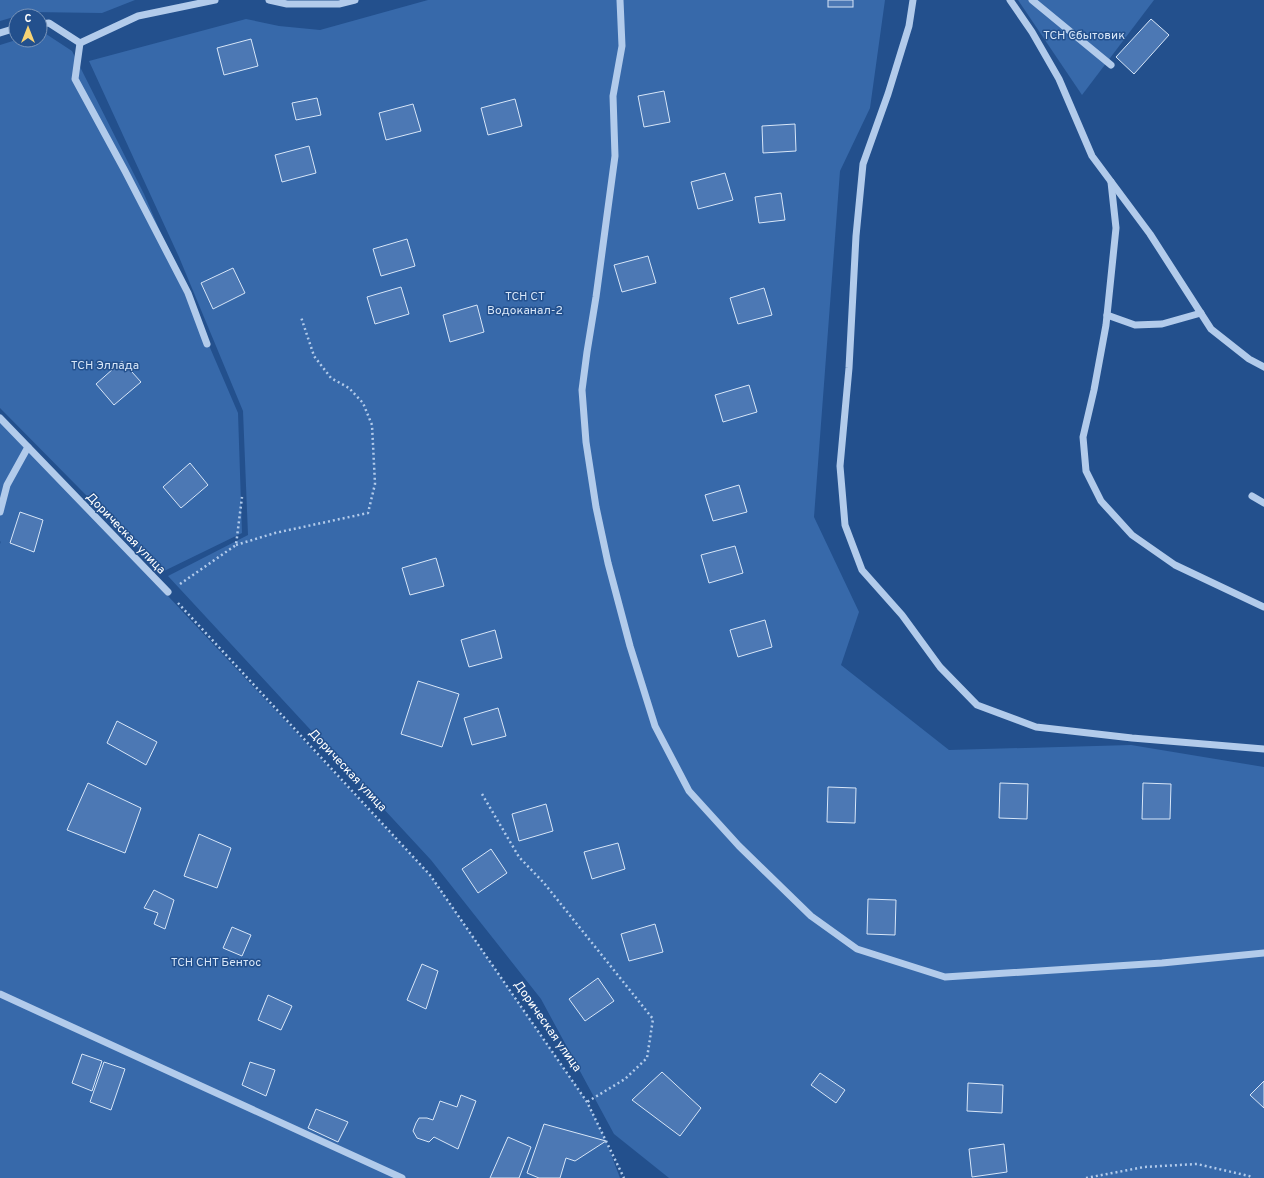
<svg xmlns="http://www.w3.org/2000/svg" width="1264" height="1178" font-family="Overpass,sans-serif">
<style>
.green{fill:#3769aa}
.building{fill:#4c78b4;stroke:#d7e6f8}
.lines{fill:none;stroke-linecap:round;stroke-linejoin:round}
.path{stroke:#b2cbeb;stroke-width:2.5;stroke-dasharray:2 3;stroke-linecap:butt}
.minor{stroke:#b2cbeb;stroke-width:7}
.labels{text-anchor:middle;stroke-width:3;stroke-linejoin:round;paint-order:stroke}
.park-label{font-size:12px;fill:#d7e6f8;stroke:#23508d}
.street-label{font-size:12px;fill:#fff;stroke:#23508d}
</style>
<rect width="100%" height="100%" fill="#23508d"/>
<!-- green -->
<g class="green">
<polygon points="0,0 135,0 102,13 31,12 0,21"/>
<polygon points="428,0 885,0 870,108 840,171 814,517 859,612 841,665 949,750 1131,745 1264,767 1264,1178 669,1178 614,1134 541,999 431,860 168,576 248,535 243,411 179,257 89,61 246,19 279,26 320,30"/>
<polygon points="1018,0 1154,0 1082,95"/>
<polygon points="43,32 72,51 144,194 238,413 242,533 162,572 0,408 0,45 16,40 40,40 40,33"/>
<polygon points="0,422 28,447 430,875 587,1102 606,1141 620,1178 0,1178 0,544 1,541 0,542"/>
</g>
<!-- building -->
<g class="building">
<rect x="828" y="0" width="25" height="7"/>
<polygon points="1151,19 1169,35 1134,74 1116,57"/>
<polygon points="251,39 258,66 224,75 217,48"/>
<polygon points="664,91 670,122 644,127 638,96"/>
<polygon points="317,98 321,115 296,120 292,103"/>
<polygon points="515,99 522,126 488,135 481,108"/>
<polygon points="413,104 421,131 386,140 379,113"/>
<polygon points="795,124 796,151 763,153 762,126"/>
<polygon points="309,146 316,173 282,182 275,155"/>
<polygon points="725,173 733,200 698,209 691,182"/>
<polygon points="781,193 785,220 759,223 755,197"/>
<polygon points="407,239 415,266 381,276 373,249"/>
<polygon points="648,256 656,283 622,292 614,265"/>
<polygon points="233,268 245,293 213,309 201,283"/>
<polygon points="401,287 409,314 375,324 367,297"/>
<polygon points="764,288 772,315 738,324 730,298"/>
<polygon points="477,305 484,332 450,342 443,315"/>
<polygon points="122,361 141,382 114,405 96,384"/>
<polygon points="749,385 757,412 723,422 715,395"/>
<polygon points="190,463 208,485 181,508 163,487"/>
<polygon points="739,485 747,512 713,521 705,495"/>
<polygon points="20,512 43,520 34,552 10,543"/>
<polygon points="735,546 743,573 709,583 701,555"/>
<polygon points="436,558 444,586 410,595 402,568"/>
<polygon points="765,620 772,647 738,657 730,630"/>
<polygon points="495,630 502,658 469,667 461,640"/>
<polygon points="418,681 459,694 442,747 401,734"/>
<polygon points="498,708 506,736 472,745 464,718"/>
<polygon points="117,721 157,742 146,765 107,743"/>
<polygon points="88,783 141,808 125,853 67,830"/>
<polygon points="1000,783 1028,784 1027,819 999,818"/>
<polygon points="1143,783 1171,784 1170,819 1142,819"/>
<polygon points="828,787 856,788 855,823 827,822"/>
<polygon points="546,804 553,831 519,841 512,814"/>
<polygon points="199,834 231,848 217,888 184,876"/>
<polygon points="618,843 625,869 592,879 584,852"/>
<polygon points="491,849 507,873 478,893 462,869"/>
<polygon points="154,890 174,900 165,929 154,924 158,913 144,908"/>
<polygon points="868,899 896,900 895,935 867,934"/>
<polygon points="655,924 663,952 629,961 621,934"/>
<polygon points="232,927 251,935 242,956 223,948"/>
<polygon points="422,964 438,971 426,1009 407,1000"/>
<polygon points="598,978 614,1001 585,1021 569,999"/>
<polygon points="268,995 292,1006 281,1030 258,1020"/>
<polygon points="82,1054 102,1061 92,1091 72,1083"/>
<polygon points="104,1062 125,1069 111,1110 90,1102"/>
<polygon points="250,1062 275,1070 266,1096 242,1085"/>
<polygon points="662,1072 701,1108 680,1136 632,1100"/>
<polygon points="820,1073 845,1090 836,1103 811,1085"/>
<polygon points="1264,1081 1264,1108 1250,1095"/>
<polygon points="968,1083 1003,1085 1002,1113 967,1111"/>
<polygon points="461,1095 476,1101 458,1149 434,1137 429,1142 417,1138 413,1131 416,1123 419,1118 427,1118 433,1120 440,1101 457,1107"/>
<polygon points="316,1109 348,1122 338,1142 308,1128"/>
<polygon points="544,1124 606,1141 575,1161 566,1158 560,1178 539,1178 527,1173"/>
<polygon points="508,1137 531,1147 519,1178 490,1178"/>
<polygon points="1004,1144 1007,1172 972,1177 969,1149"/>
</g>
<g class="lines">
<!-- path -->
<g class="path">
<polyline points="236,545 275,533 368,513 375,484 372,425 363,403 349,388 331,378 314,356 301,317"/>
<polyline points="180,584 236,545 242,497"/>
<polyline points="178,603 430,875 587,1102 624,1178"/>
<polyline points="482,794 519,857 544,883 653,1019 647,1058 625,1079 587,1102"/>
<polyline points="1086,1178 1144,1167 1197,1164 1249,1176 1253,1178"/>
</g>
<!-- minor -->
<g class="minor">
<polyline points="269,0 287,4 339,4 355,0"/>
<polyline points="620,0 622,46 613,96 615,156 596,297 587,352 582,390 586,442 596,507 608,563 630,646 655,726 689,791 739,846 811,916 857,949 945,977 1162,963 1264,953"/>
<polyline points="913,0 909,26 888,94 863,164 856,236 849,368 840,466 845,525 862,570 902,615 940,667 977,705 1036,727 1132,738 1264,749"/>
<polyline points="1010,0 1032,32 1059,79 1092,156 1150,234 1211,329 1249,359 1264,367"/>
<polyline points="1032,0 1111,65"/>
<polyline points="40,24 49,23 80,43 138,16 215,0"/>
<polyline points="0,33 16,28"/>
<polyline points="80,43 75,79 125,171 188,293 207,344"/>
<polyline points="1111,182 1116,228 1106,325 1094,390 1083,437 1086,471 1101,501 1132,535 1175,565 1264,607"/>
<polyline points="1107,315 1135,325 1162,324 1201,313"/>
<polyline points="0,418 168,592"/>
<polyline points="1252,496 1264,503"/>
<polyline points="0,512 7,485 28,447"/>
<polyline points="0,994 402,1178"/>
</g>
</g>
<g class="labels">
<!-- park labels -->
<g class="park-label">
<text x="1084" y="39">ТСН Сбытовик</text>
<text x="525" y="300">ТСН СТ<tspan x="525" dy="14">Водоканал-2</tspan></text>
<text x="105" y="369">ТСН Эллада</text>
<text x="216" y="966">ТСН СНТ Бентос</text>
</g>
<!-- street labels -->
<g class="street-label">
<text transform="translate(126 533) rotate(46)" y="4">Дорическая улица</text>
<text transform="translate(348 770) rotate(47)" y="4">Дорическая улица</text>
<text transform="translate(548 1026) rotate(55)" y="4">Дорическая улица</text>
</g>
</g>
<!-- north arrow -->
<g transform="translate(28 28)"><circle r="19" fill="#23508d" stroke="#7b96bb"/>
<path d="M0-3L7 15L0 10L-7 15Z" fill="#f6d375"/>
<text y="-6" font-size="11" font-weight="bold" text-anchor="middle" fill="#ffffff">С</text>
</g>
</svg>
